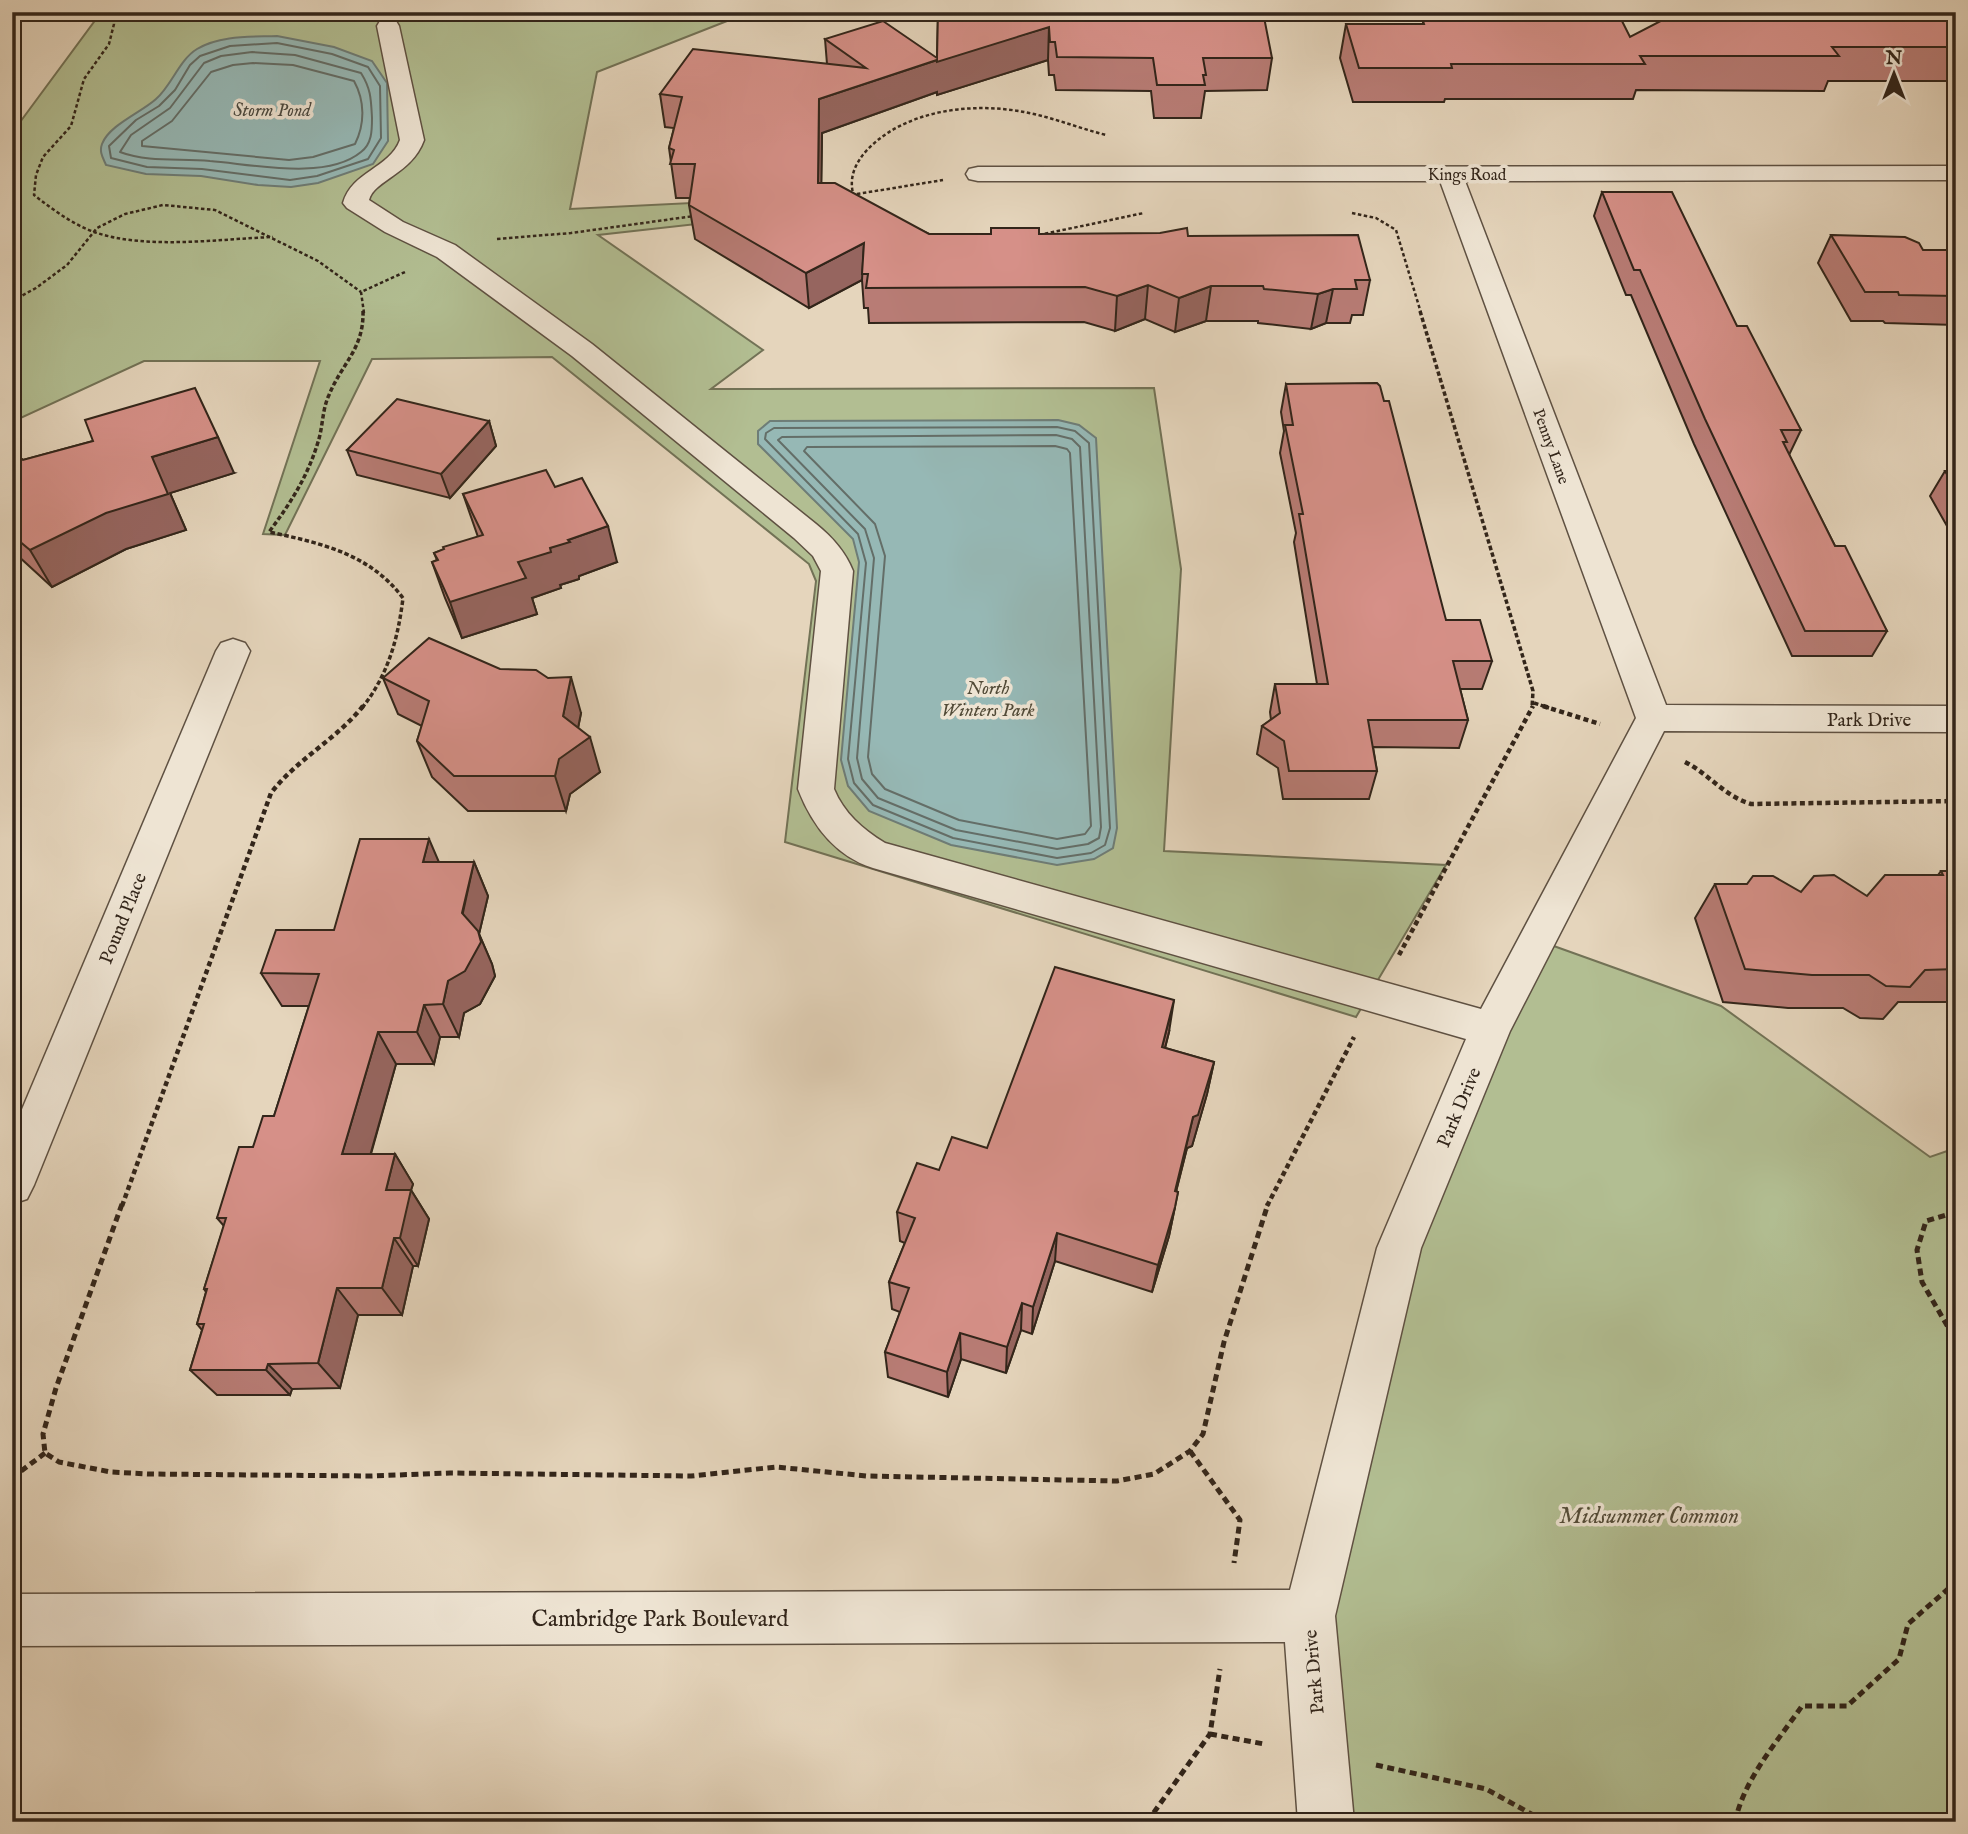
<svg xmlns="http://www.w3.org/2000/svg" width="1968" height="1834" font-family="'IM FELL English',serif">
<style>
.green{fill:#b2be92;stroke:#727256;stroke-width:2}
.water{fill:#96b8b5;stroke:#6e7d77;stroke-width:2}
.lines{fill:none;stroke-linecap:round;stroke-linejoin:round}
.shore{stroke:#646e68;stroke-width:2}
.minor-casing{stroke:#5f5142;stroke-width:3}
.path-far3{stroke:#32251a;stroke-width:2.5;stroke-dasharray:3.5 2.5;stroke-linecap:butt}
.path-far2{stroke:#32251a;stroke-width:3.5;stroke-dasharray:4.5 2.5;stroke-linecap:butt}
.path-far1{stroke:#32251a;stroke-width:4.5;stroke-dasharray:5 3.5;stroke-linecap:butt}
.path{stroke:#32251a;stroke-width:5;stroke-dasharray:7 4.5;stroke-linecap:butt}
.minor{fill:#eee4d3;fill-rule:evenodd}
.wall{fill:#b87c75;stroke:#32251a;stroke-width:2}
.shaded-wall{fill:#96655f;stroke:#32251a;stroke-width:2}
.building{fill:#d69088;stroke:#32251a;stroke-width:2}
.labels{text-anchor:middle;stroke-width:7;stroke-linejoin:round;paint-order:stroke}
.far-street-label{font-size:16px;fill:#32251a;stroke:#eee4d3}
.far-water-label{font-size:18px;font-style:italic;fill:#4b4a41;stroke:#eee4d3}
.park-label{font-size:19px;font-style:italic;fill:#524b38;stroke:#eee4d3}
.street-label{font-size:19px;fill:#32251a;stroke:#eee4d3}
.near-park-label{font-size:23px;font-style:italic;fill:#524b38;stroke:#eee4d3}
.near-street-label{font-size:23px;fill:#32251a;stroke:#eee4d3}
</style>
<rect width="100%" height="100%" fill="#e5d5bc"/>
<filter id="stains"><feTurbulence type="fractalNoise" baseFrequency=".00286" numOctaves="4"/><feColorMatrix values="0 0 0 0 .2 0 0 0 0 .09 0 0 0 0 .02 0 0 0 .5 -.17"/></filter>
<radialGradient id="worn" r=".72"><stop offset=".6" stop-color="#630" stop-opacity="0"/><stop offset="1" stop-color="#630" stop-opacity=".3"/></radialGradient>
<!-- green -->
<g class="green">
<polygon points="96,12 750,12 597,72 570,209 753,200 760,217 598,235 763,350 711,389 1154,388 1181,569 1164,851 1446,865 1356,1017 785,842 816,581 809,564 552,357 372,359 285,535 263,534 320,361 144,361 12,422 12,133 99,15"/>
<polygon points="1537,940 1721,1006 1930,1157 1956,1148 1956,1822 1326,1822 1309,1616 1399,1248"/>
</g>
<!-- water -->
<g class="water">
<path d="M277 36 334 47 372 61 387 83 388 141 373 164 318 183 291 187 258 185 201 176 146 174 106 165C103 158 99 152 102 144 109 125 142 112 156 99 172 85 179 60 197 49 220 35 251 37 277 36Z"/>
<polygon points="1058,420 1079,425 1096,438 1117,828 1113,848 1094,859 1057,865 951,845 869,811 848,786 841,760 859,562 853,539 758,444 758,431 770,421"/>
</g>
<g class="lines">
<!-- shore -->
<g class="shore">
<polygon points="277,43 332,54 368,67 380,86 381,138 368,159 317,176 290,180 202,169 147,167 111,158 109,146 136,120 159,106 175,90 190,65 200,56 230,46"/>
<path d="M252 52 295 55 361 73C371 89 371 99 372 118 372 130 372 144 361 152 326 181 251 164 210 161 180 158 149 163 120 152L131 135 170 108 204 63 221 56Z"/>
<path d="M253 63 293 65 354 81C365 101 365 124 355 144L313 157 289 160 142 146V141L172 121 211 72 233 65Z"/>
<polygon points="1057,427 1075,431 1089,443 1110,828 1105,845 1091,853 1057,858 953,838 873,805 854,783 848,759 866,563 858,534 765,439 766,433 774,428"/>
<polygon points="1056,435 1072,439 1080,447 1101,827 1099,838 1088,844 1057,849 956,830 878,798 862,779 857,758 874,558 865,529 778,440 782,437"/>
<polygon points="1055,446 1067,449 1070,453 1091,826 1085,834 1057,839 959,820 885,789 872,774 868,757 885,556 875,524 804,451 807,447"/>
</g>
<defs>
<g id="minor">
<path d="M388 19 396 21 399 26 424 140C412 174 374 180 369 200L403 222 455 245 592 344 816 524C832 537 845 551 853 571L834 789C844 813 862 829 885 843L1481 1009 1636 718 1440 181H978L969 179 966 174 969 169 978 167 1956 166V180L1465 181 1666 705 1956 706V732L1664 731 1510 1031 1421 1248 1335 1616 1354 1822H1298L1285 1642 12 1646V1594L1290 1590 1377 1248 1466 1039 873 868C835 856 812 825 798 789L821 571 813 556 794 538 572 356 437 257 385 232 347 208 343 203C352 171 389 169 400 140L377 26 380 21Z"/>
<polygon points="233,639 245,643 250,651 34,1185 27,1199 12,1204 12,1133 216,651 221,643"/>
</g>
</defs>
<!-- minor casing -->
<use href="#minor" class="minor-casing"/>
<!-- path-far3 -->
<g class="path-far3">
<path d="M112 12 114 24 109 44 84 79 71 126 43 157 36 175 34 195C52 209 72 224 94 232 146 250 218 239 273 237"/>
<polyline points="851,195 943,180"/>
<path d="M854 197C848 178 855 163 868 149 906 110 972 102 1024 112 1052 117 1078 128 1106 135"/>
<polyline points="1352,213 1376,218 1396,230 1421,313"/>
<polyline points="1039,235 1144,213"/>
<polyline points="497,239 571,233 694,216"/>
<polyline points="12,301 36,288 67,265 97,228 125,214 163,205 215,210 318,261 361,292"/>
<polyline points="364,313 361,292 405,272"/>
</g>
<!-- path-far2 -->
<g class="path-far2">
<polyline points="1420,311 1533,691 1532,708"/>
<polyline points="1534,703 1549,708"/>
<path d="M362 708C388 675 398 639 403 598 370 554 321 543 269 532 290 504 308 476 318 442 323 427 322 410 329 395 342 363 364 349 363 311"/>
</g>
<!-- path-far1 -->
<g class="path-far1">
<polyline points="1543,706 1600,724"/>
<path d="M1685 762C1709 774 1724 796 1751 804L1956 801"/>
<polyline points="1399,955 1533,706"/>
<path d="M122 1206 271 793C297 759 337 739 363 706"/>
<polyline points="1267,1206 1354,1037"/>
</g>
<!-- path -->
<g class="path">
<polyline points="122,1204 56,1388 43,1434 45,1453 59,1462 111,1472 149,1474 370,1476 450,1473 691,1476 776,1467 867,1476 1117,1481 1154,1474 1190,1451 1203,1434 1224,1342 1268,1204"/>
<polyline points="1956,1212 1926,1221 1917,1250 1922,1282 1956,1341"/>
<polyline points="1190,1451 1240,1520 1234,1563"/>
<polyline points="12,1478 45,1453"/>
<polyline points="1210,1734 1264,1744"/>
<polyline points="1376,1765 1486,1789 1546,1822"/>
<polyline points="1147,1822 1210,1734 1220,1669"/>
<path d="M1735 1822C1744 1779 1777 1742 1802 1706H1847L1899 1659 1908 1624 1956 1582"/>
</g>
<!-- minor -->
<use href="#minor" class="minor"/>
</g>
<!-- wall -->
<g class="wall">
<polygon points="938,12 1272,58 1267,90 1205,91 1201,118 1154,118 1151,91 1056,90 1054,75 1049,75 1048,60 937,95 937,92 822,133 821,183 929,234 1039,234 1188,236 1370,280 1363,315 1352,315 1350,323 1326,323 1311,329 1258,323 1258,321 1206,321 1175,332 1145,319 1115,331 1084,322 869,323 868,308 864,308 862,280 809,308 695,239 689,205 690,198 676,198 669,148 674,128 665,127 660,94 827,64 825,39 937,58"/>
<polygon points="1956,12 1956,81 1828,81 1824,91 1636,90 1633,99 1445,99 1444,102 1353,102 1340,58 1346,24 1423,24 1423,21 1630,37"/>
<polygon points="1602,192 1737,326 1801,430 1789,455 1835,546 1887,631 1872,656 1792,656 1694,444 1631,295 1626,295 1594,216"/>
<polygon points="1831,235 1923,250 1956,250 1956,325 1885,323 1883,321 1851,321 1818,263"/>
<polygon points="1286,384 1446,620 1492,661 1482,689 1460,689 1468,720 1459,748 1373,747 1377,771 1369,799 1283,799 1278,768 1257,754 1262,726 1271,720 1270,712 1275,684 1317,684 1294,542 1296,533 1280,453 1284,431 1281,412"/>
<polygon points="489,421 496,446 450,498 357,475 347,450"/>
<polygon points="93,441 234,473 170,493 186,530 126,549 52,587 17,555 12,560 12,451 23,460"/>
<polygon points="1945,471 1956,471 1956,542 1930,496"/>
<polygon points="555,487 617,562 579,576 579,579 560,585 561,588 532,598 537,614 462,638 445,598 432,562 437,560 434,553 478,537 463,494"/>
<polygon points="383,678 581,713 578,728 600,772 570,794 566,811 468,811 432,777 417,741 422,726 398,714"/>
<polygon points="439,862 474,862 488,896 479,934 492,964 495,976 480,1004 464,1013 459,1037 440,1037 434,1064 396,1064 371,1154 395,1154 413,1184 411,1190 429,1219 418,1266 413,1266 402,1315 358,1315 340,1388 292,1389 290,1395 217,1395 190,1370 202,1330 197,1324 206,1292 204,1289 224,1226 217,1218 253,1147 274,1116 309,1006 282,1006 261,973 334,930"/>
<polygon points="1941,871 1956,871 1956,1002 1898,1002 1883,1019 1860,1018 1843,1008 1788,1008 1723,1002 1695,918 1715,884 1801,892 1867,896 1938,875"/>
<polygon points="1169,1032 1165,1048 1214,1062 1207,1094 1192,1146 1187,1148 1176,1191 1178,1192 1169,1236 1152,1292 1055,1261 1032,1334 1021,1330 1006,1373 961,1359 948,1397 888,1377 885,1352 900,1312 892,1309 889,1282 905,1243 900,1241 897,1212 987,1148"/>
</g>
<!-- shaded-wall -->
<g class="shaded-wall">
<polygon points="1049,27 1048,60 937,95 937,92 822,133 821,217 818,183 819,99 937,60"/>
<polygon points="864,243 862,280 809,308 806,273"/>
<polygon points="1148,285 1145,319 1115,331 1117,296"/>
<polygon points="1211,286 1206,321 1175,332 1179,298"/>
<polygon points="1333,289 1326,323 1311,329 1318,294"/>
<polygon points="489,421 496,446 450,498 441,474"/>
<polygon points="218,437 234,473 170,493 186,530 126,549 52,587 30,550 152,457"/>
<polygon points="608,526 617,562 579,576 579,579 560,585 561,588 532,598 537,614 462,638 450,602 518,562 568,540"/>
<polygon points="12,548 17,555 12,560"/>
<polygon points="571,677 581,713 574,748 590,737 600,772 570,794 566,811 555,776 563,716"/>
<polygon points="429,839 444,874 423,862"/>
<polygon points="474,862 488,896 479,934 492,964 495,976 480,1004 464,1013 459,1037 443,1004"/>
<polygon points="1174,1000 1169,1032 1157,1079 1162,1047"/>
<polygon points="424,1005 440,1037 434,1064 417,1032"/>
<polygon points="378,1032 396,1064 362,1184 342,1154"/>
<polygon points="1214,1062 1207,1094 1192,1146 1187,1148 1169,1220 1193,1117"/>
<polygon points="395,1154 413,1184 411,1190 429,1219 418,1266 400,1238 386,1190"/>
<polygon points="1175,1207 1169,1236 1152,1292 1158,1265"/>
<polygon points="1057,1233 1055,1261 1032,1334 1033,1307"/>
<polygon points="394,1238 413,1266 402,1315 382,1288"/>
<polygon points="337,1288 358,1315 340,1388 318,1363"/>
<polygon points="1022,1303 1021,1330 1006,1373 1007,1347"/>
<polygon points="960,1333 961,1359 948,1397 947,1372"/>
<polygon points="268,1364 292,1389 290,1395 266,1370"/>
</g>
<!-- building -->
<g class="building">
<polygon points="938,12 1263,12 1272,58 1203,58 1206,75 1203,75 1205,85 1157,85 1153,58 1057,57 1055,42 1050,42 1049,27 937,62 937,60 819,99 818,183 835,183 929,234 991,234 991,228 1039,228 1039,234 1160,233 1187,228 1188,236 1358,235 1370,280 1355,280 1357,289 1333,289 1318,294 1264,289 1263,286 1211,286 1179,298 1148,285 1117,296 1085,287 866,288 868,274 862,274 864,243 806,273 689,205 695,164 670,164 674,150 669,148 682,97 660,94 693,49 866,68 825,39 883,21 937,58"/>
<polygon points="1678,12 1956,12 1956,47 1832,47 1839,56 1640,56 1645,64 1451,64 1452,68 1359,68 1346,24 1424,24 1423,21 1622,21 1630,37"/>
<polygon points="1602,192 1672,192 1737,326 1747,326 1801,430 1781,430 1787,442 1783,442 1835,546 1845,546 1887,631 1805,631 1705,419 1640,270 1634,270"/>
<polygon points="1831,235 1905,237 1919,243 1923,250 1956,250 1956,296 1899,295 1898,292 1865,292"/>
<polygon points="1377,383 1380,386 1384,401 1389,401 1446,620 1480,620 1492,661 1453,661 1468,720 1368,720 1377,771 1289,771 1284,741 1262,726 1280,713 1275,684 1328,684 1299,514 1303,514 1285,425 1293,425 1286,384"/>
<polygon points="195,388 218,437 152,457 168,494 106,513 30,550 12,535 12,451 23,460 93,441 85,420"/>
<polygon points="397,399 489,421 441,474 347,450"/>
<polygon points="546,470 555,487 582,478 608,526 568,540 570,542 550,548 551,552 518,562 526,578 450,602 432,562 438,560 434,553 444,549 443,547 483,535 463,494"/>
<polygon points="1945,471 1956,471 1956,490"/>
<polygon points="429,638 500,669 536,670 548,678 571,677 563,716 590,737 559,759 555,776 454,776 417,741 429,701 383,678"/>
<polygon points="360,839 429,839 423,862 474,862 462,913 478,931 481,942 465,971 448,981 443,1004 424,1005 417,1032 378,1032 342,1154 395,1154 386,1190 411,1190 400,1238 394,1238 382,1288 337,1288 318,1363 268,1364 266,1370 190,1370 204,1324 197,1324 207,1289 204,1289 226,1218 217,1218 239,1147 253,1147 263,1116 274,1116 319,974 261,973 276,930 334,930"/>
<polygon points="1941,871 1956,871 1956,969 1925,970 1910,987 1886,986 1869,975 1812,975 1745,969 1715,884 1747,884 1753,876 1773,876 1801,892 1814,876 1834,875 1867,896 1885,875 1943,875"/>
<polygon points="1055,967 1174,1000 1162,1047 1214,1062 1198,1115 1193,1117 1175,1191 1178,1192 1175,1207 1158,1265 1057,1233 1033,1307 1022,1303 1007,1347 960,1333 947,1372 885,1352 909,1288 889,1282 915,1218 897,1212 917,1163 939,1170 952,1137 987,1148"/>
</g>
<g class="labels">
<!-- far-street labels -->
<g class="far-street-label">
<text x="1467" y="180">Kings Road</text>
<text transform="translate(1552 446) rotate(70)" y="6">Penny Lane</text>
</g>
<!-- far-water labels -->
<g class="far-water-label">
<text x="272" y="116">Storm Pond</text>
</g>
<!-- park labels -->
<g class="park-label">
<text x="988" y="694">North<tspan x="988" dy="22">Winters Park</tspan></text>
</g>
<!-- street labels -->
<g class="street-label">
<text x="1869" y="726">Park Drive</text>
<text transform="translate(122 918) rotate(-68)" y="7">Pound Place</text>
<text transform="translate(1458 1107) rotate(-67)" y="7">Park Drive</text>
<text transform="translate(1313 1672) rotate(-95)" y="7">Park Drive</text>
</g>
<!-- near-park labels -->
<g class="near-park-label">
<text x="1649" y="1523">Midsummer Common</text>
</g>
<!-- near-street labels -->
<g class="near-street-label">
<text x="660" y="1626">Cambridge Park Boulevard</text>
</g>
</g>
<!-- margin -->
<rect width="1968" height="1834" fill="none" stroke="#e5d5bc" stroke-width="42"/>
<rect x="14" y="14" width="1940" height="1806" fill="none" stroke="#32251a" stroke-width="3.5"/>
<rect x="21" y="21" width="1926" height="1792" fill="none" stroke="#32251a" stroke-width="2"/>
<!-- north arrow -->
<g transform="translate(1894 74)" stroke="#eee4d3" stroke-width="5" paint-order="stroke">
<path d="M0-5L12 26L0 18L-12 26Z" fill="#32251a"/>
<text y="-10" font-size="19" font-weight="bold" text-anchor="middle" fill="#32251a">N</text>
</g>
<rect width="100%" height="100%" filter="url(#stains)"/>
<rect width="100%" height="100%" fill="url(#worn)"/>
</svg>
